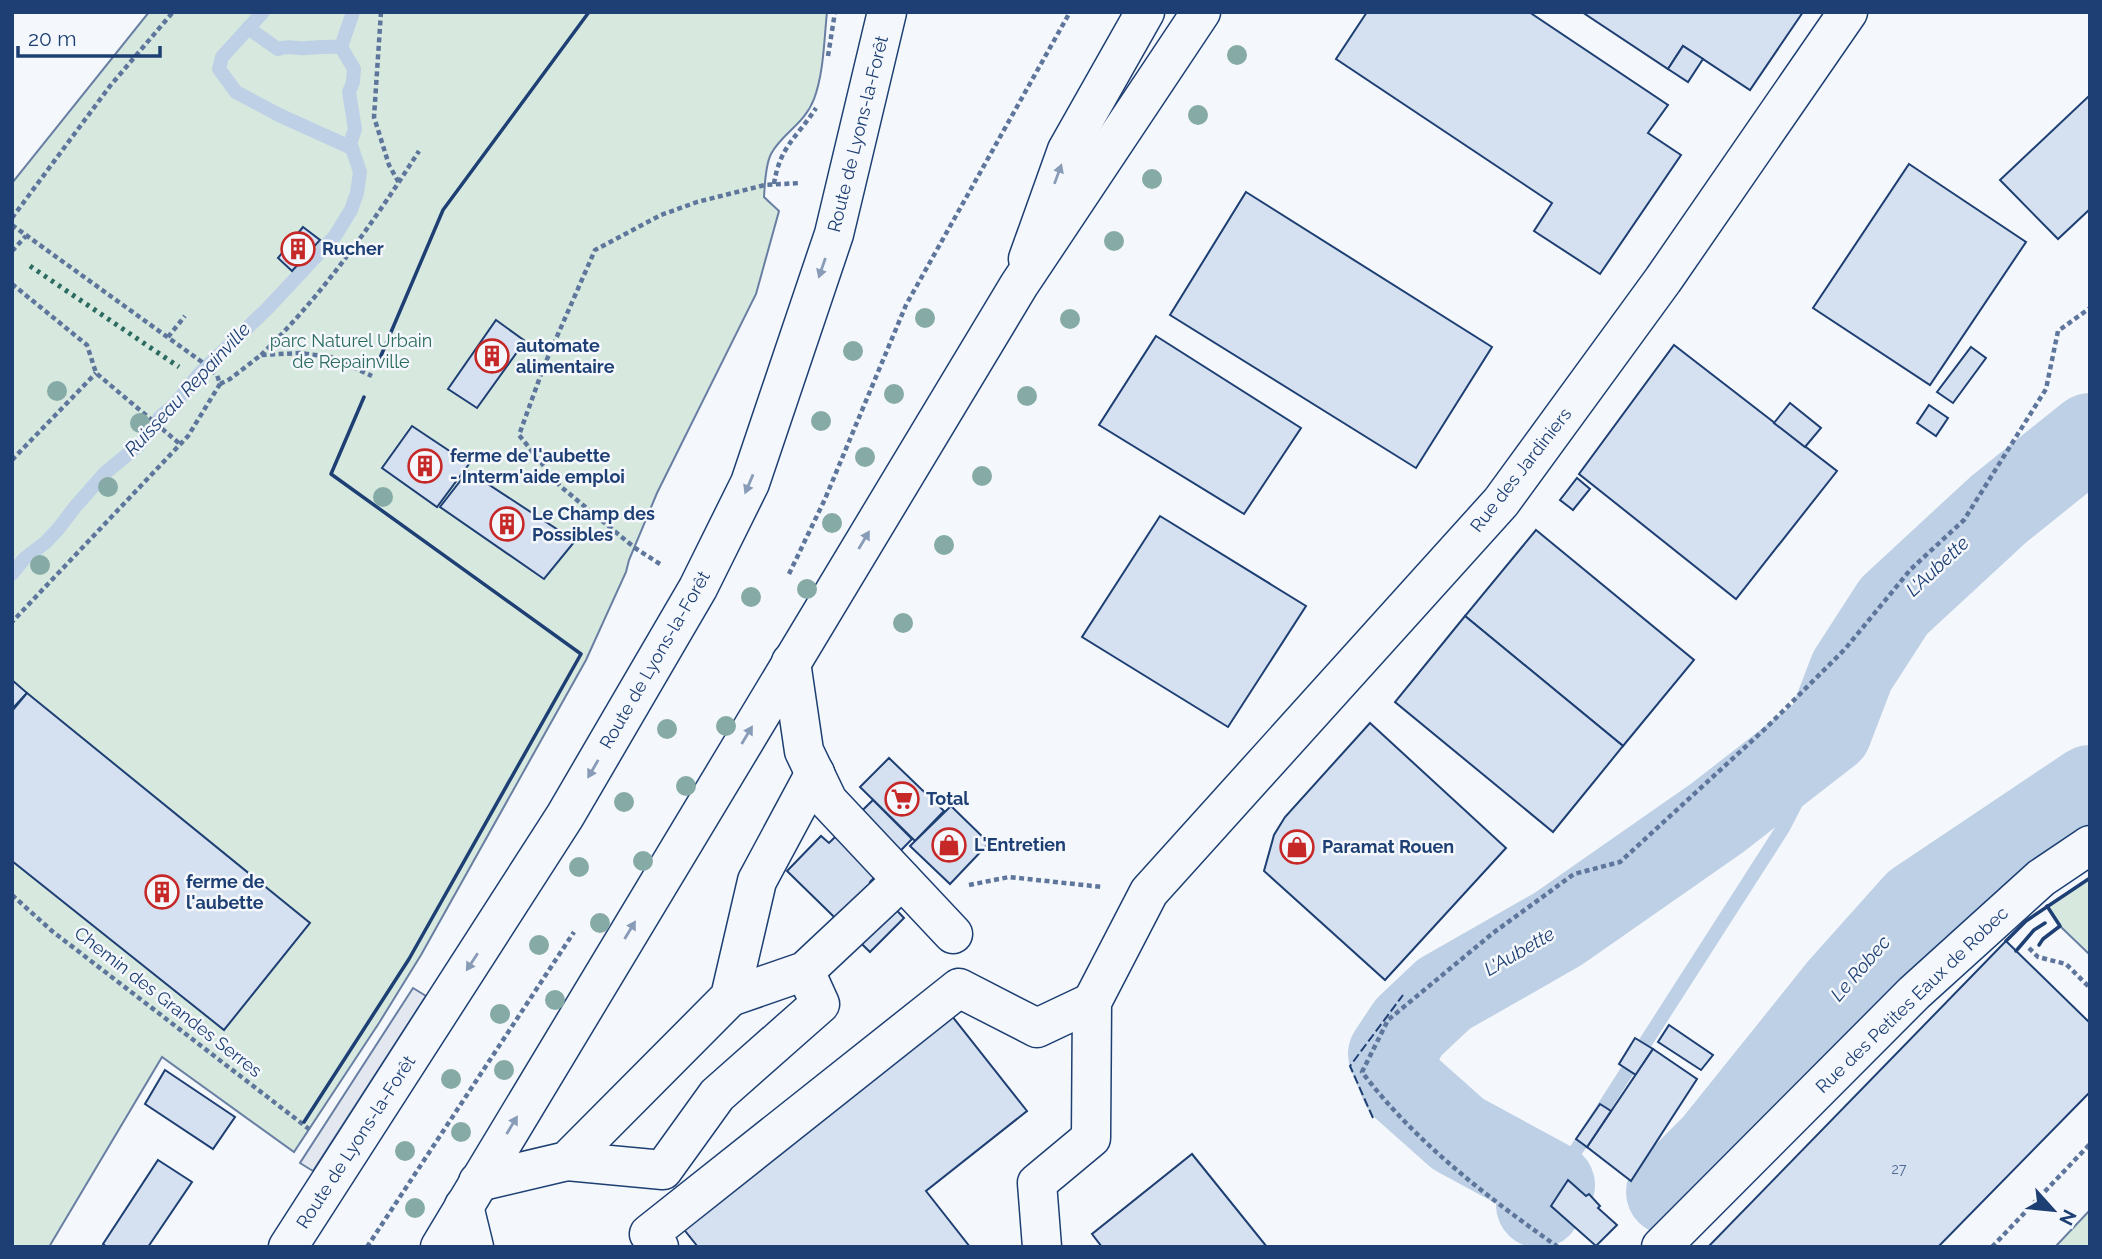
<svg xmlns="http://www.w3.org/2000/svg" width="2102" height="1259" font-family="Raleway,sans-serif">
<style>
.green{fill:#d7e8df;stroke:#687fa3;stroke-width:2}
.parking{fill:#e3e8f0;stroke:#687fa3;stroke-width:2}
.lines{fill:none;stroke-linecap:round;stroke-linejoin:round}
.stream{stroke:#bed0e5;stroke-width:14}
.river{stroke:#bed0e5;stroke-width:86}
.building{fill:#d5e0f0;stroke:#1d3f73;stroke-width:2}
.minor-casing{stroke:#1d3f73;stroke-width:41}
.major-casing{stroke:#1d3f73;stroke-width:41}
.path{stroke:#5e769c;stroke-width:4.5;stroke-dasharray:5 3.5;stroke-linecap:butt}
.minor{stroke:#f4f7fb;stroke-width:38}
.major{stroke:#f4f7fb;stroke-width:38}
.hedge{stroke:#2c6c60;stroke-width:5;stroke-dasharray:3.5 5;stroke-linecap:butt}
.fence{stroke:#1d3f73;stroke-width:2;stroke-dasharray:9 3.5;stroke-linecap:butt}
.wall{stroke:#1d3f73;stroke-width:3.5}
.tree{fill:#86aba6}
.oneway{fill:#889bb7}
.labels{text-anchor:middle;stroke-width:5;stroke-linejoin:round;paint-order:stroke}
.number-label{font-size:14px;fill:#4b6792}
.street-label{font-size:18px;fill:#1d3f73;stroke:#f4f7fb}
.poi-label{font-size:18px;font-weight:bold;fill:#1d3f73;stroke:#f4f7fb;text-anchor:start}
.park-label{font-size:18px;fill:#2c6c60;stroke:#f4f7fb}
.water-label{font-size:19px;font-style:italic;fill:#1d3f73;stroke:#f4f7fb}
</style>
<rect width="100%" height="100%" fill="#f4f7fb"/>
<!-- green -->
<g class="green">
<path d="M149 12H827C824 40 824 72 814 99 804 125 782 133 771 154 765 166 765 184 764 197L779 211 756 294 657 493 629 560 626 572 586 660 421 955 379 1023 294 1152 162 1057 49 1247H12V183Z"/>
<polygon points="2090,878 2090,955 2060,926 2047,906"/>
<polygon points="2090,1210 2090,1247 2055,1247"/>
</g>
<!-- parking -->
<polygon class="parking" points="413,988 426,996 313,1171 300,1163"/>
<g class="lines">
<!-- stream -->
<g class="stream">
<path d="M248 28 278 49C291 45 294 49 306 48 318 47 329 46 341 47"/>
<polyline points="349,147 355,129 349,92 353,82 354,69 341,47 353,12"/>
<polyline points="12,574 24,559 46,542 59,528 75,507 105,473 140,444 160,417 176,403 198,375 267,309 335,236 351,210 357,193 360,172 352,148 279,115 236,92 219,69 222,57 263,12"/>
<polyline points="1552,1185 1581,1143 1783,828 1817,762 1829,731"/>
</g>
<!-- river -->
<g class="river">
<polyline points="1669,1192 1715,1146 1841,989 1917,904 2090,788"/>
<polyline points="1539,1205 1552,1185 1458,1134 1404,1086 1391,1054 1409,1027 1444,994 1558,929 1717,818 1829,731 1852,671 1894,606 1999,509 2090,436"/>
</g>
</g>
<!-- building -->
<g class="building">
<polygon points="1367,12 1529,12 1668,105 1648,133 1681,155 1600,274 1534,231 1552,203 1336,59"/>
<polygon points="1582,12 1803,12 1750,90 1683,46 1668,69"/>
<polygon points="1683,46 1703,59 1688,82 1668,69"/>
<polygon points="2090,95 2090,209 2058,239 2000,180"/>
<polygon points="1909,164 2026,242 1930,385 1813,308"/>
<polygon points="1246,192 1492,347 1416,468 1170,315"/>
<polygon points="303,227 320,240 292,271 278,258"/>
<polygon points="496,320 525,341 477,408 448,389"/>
<polygon points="1156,336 1301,428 1244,514 1099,425"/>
<polygon points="1674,345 1837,471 1736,599 1579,474"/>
<polygon points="1971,347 1986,358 1953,403 1937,392"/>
<polygon points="1790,403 1821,428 1805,447 1774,423"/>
<polygon points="1929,405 1948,418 1936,436 1917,423"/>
<polygon points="412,426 469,464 437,507 382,468"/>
<polygon points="468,471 575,541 544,579 440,507"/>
<polygon points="1577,478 1590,489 1573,510 1560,500"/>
<polygon points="1160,516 1306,606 1228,727 1082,637"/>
<polygon points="1536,530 1694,660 1623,746 1465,616"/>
<polygon points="1465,616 1623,746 1553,832 1395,702"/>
<polygon points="12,680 27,693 12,709"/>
<polygon points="27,693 310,923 224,1030 12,861 12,711"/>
<polygon points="1370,723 1506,848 1385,980 1264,871 1274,835 1285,817"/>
<polygon points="889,758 944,811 915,841 860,787"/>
<polygon points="873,800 912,839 870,882 904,918 870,952 787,871 821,836 829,843"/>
<polygon points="951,806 989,843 950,884 910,846"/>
<polygon points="2006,941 2090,1023 2090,1092 1938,1247 1708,1247"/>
<polygon points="948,1011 1027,1111 926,1191 970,1247 698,1247 678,1222"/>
<polygon points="1669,1025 1713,1055 1701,1070 1658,1042"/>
<polygon points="1635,1038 1653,1049 1636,1075 1619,1064"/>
<polygon points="1653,1049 1697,1079 1631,1181 1587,1147"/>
<polygon points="165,1070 235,1117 213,1149 145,1104"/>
<polygon points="1600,1104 1611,1111 1587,1147 1576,1139"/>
<polygon points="1192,1154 1267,1247 1102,1247 1092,1234"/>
<polygon points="158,1160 192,1182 148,1247 107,1247 103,1244"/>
<polygon points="1568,1180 1586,1196 1589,1194 1600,1206 1598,1208 1617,1225 1596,1246 1551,1206"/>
</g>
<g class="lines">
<defs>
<g id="minor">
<polyline points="1028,259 1067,150 1145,12"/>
<polyline points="791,662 804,751 828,801 953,934"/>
<polyline points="730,997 805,971 902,880"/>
<polyline points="567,1161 663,1170 717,1095 820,1004 805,971"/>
<polyline points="478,1182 567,1161 730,997 757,881 815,773"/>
<polyline points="464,1206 474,1247"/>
<polyline points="659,1247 649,1234 959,988 1037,1028 1092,1002"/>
<polyline points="1042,1247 1037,1183 1091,1138 1092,1002 1149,892 1501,502 1663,280 1848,12"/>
<polyline points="1661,1247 1914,993 2041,878 2090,845"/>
</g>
<g id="major">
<polyline points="288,1247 565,816 698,588 750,483 834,234 887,12"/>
<polyline points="440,1247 1019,285 1201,12"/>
</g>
</defs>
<!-- minor casing -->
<use href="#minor" class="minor-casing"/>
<!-- major casing -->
<use href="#major" class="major-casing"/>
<!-- path -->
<g class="path">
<polyline points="381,12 374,117 389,165 399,183"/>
<polyline points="828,56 835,12"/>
<path d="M774 184C780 146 796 139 816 108"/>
<polyline points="12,218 110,86 173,12"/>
<polyline points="12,225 202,362 217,375 220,384 188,436 12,622"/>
<polyline points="12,251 26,236"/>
<polyline points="12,284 87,345 96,373 180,444"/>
<polyline points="168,337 185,316"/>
<path d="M261 355C322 296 373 223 419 151"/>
<polyline points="220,384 230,379 261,355 300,353 331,357 372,376"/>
<polyline points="12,460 96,373"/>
<polyline points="660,564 635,548 560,486 519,435 544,366 595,250 661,215 697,202 765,185 800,183"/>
<polyline points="789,574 825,499 906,305 1070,12"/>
<polyline points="969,885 1009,877 1102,887"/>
<polyline points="12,895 52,931 309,1129"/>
<polyline points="2029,948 2038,957 2066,964 2090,988"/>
<polyline points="367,1247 574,932"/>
<path d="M1558 1247C1487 1197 1415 1142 1362 1072L1388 1020 1493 933 1574 874 1620 862 1766 728 1845 649 1911 569 1964 520 2046 389 2058 331 2090 308"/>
<polyline points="1992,1247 2090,1144"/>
</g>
<!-- minor -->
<use href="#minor" class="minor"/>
<!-- major -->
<use href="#major" class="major"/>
<!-- hedge -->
<polyline class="hedge" points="30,266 179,367"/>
<!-- fence -->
<polyline class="fence" points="1373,1118 1350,1066 1403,995"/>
<!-- wall -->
<g class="wall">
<polyline points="380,358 443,210 589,12"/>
<polyline points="2006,941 2026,921 2090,878"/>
<polyline points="2039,945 2043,939 2060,926 2047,906"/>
<polyline points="2016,951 2034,930 2045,923"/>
<polyline points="304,1122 409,959 581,654 331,474 364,397"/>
</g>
</g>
<!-- trees -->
<g class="tree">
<circle cx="1237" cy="55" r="10"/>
<circle cx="1198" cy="115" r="10"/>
<circle cx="1152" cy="179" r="10"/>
<circle cx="1114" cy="241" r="10"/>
<circle cx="925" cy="318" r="10"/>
<circle cx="1070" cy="319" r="10"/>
<circle cx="853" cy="351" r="10"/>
<circle cx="57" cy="391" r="10"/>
<circle cx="894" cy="394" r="10"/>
<circle cx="1027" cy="396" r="10"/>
<circle cx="821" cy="421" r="10"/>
<circle cx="140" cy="423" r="10"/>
<circle cx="865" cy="457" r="10"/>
<circle cx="982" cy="476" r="10"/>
<circle cx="108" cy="487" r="10"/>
<circle cx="383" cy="497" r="10"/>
<circle cx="832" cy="523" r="10"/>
<circle cx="944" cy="545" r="10"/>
<circle cx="40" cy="565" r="10"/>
<circle cx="807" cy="589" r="10"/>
<circle cx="751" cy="597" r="10"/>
<circle cx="903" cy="623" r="10"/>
<circle cx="726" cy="726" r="10"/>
<circle cx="667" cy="729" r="10"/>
<circle cx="686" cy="786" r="10"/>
<circle cx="624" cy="802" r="10"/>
<circle cx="643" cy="861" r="10"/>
<circle cx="579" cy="867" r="10"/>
<circle cx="600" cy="923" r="10"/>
<circle cx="539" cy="945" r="10"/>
<circle cx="555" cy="1000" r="10"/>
<circle cx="500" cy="1014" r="10"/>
<circle cx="504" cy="1070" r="10"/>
<circle cx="451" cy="1079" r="10"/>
<circle cx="461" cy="1132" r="10"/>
<circle cx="405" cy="1151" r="10"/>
<circle cx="415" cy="1208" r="10"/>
</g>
<!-- one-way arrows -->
<defs><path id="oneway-solid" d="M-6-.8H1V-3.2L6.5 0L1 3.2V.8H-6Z" transform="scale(1.75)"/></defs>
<g class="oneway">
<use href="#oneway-solid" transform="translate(1058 174) rotate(-70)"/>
<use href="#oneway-solid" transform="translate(822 268) rotate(109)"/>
<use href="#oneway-solid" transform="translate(749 484) rotate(113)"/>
<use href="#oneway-solid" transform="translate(864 540) rotate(-59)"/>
<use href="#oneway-solid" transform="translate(747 735) rotate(-59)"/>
<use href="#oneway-solid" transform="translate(593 769) rotate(120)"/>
<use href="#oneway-solid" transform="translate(630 930) rotate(-59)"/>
<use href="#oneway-solid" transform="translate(472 962) rotate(123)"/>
<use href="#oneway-solid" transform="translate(512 1125) rotate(-59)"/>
</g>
<!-- icons -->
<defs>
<symbol id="building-ring" viewBox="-11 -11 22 22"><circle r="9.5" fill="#f4f7fb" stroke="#c62828" stroke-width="1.5"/><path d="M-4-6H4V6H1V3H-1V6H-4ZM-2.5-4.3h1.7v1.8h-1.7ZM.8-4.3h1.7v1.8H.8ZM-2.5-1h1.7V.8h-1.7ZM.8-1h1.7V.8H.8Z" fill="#c62828"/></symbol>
<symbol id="supermarket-ring" viewBox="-11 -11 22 22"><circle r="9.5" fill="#f4f7fb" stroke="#c62828" stroke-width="1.5"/><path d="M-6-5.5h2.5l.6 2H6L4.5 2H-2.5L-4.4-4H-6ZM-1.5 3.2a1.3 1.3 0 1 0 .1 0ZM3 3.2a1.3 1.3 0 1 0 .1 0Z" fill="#c62828"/></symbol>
<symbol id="shop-ring" viewBox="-11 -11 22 22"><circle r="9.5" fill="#f4f7fb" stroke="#c62828" stroke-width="1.5"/><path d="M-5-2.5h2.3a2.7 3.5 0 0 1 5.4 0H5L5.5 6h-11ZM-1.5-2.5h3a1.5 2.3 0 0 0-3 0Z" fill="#c62828"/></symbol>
</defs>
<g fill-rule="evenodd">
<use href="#building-ring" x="279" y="230" width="38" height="38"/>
<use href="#building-ring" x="473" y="337" width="38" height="38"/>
<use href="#building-ring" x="406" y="447" width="38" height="38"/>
<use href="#building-ring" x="488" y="505" width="38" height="38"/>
<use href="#supermarket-ring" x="883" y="780" width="38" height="38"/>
<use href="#shop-ring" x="930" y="826" width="38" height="38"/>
<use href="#shop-ring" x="1278" y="828" width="38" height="38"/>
<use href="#building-ring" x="143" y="873" width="38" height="38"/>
</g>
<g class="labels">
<!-- number labels -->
<g class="number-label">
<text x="1899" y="1174">27</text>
</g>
<!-- street labels -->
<g class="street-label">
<text transform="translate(858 134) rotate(-76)" y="6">Route de Lyons-la-Forêt</text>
<text transform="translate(1521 470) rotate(-52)" y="6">Rue des Jardiniers</text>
<text transform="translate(655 660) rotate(-60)" y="6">Route de Lyons-la-Forêt</text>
<text transform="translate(1912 1000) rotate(-44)" y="6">Rue des Petites Eaux de Robec</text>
<text transform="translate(168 1002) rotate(38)" y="6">Chemin des Grandes Serres</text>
<text transform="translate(356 1142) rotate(-57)" y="6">Route de Lyons-la-Forêt</text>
</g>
<!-- poi labels -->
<g class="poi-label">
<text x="322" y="255">Rucher</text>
<text x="516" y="352">automate<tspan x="516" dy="21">alimentaire</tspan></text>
<text x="450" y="462">ferme de l'aubette<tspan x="450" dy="21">- Interm'aide emploi</tspan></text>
<text x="532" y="520">Le Champ des<tspan x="532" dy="21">Possibles</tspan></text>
<text x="926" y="805">Total</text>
<text x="974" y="851">L'Entretien</text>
<text x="1322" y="853">Paramat Rouen</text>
<text x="186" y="888">ferme de<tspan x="186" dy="21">l'aubette</tspan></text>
</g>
<!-- park labels -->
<g class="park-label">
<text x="351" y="347">parc Naturel Urbain<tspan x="351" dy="21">de Repainville</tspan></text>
</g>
<!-- water labels -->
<g class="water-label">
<text transform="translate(187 389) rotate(-47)" y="7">Ruisseau Repainville</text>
<text transform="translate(1937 566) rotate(-43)" y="7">L'Aubette</text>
<text transform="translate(1519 951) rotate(-30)" y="7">L'Aubette</text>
<text transform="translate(1860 968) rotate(-49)" y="7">Le Robec</text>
</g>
</g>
<!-- border -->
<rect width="2102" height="1259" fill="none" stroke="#1d3f73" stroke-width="28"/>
<!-- north arrow -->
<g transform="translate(2053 1210) rotate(117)" stroke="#f4f7fb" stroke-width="5" paint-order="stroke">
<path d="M0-5L12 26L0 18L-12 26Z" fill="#1d3f73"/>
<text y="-10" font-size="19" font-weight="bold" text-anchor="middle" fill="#1d3f73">N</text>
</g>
<!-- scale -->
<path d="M18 46v10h142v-10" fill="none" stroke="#1d3f73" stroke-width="3.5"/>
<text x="28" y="46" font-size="21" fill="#1d3f73" stroke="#f4f7fb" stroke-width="5" paint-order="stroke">20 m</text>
</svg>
